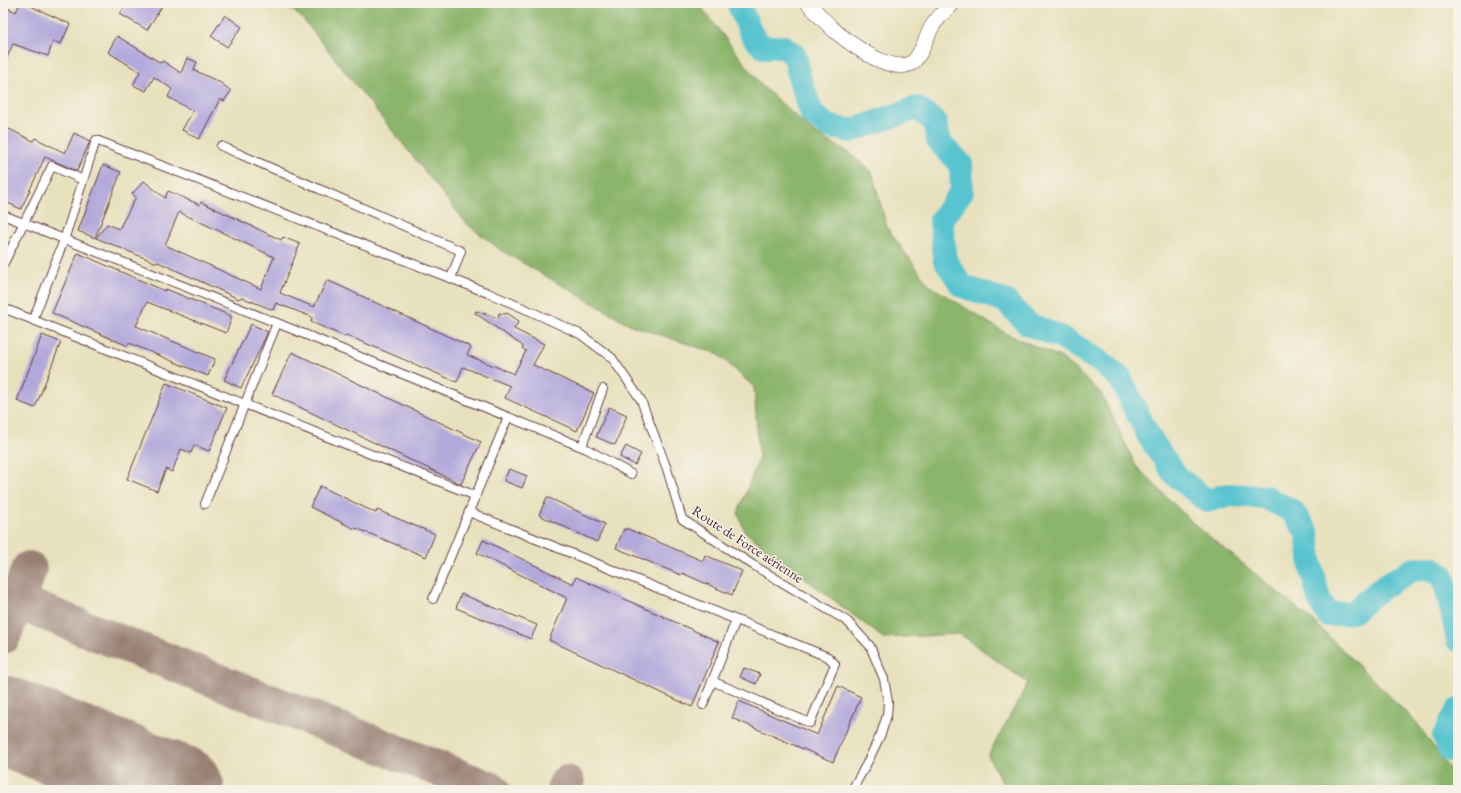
<svg xmlns="http://www.w3.org/2000/svg" width="1461" height="793" font-family="'EB Garamond',serif">
<style>
.forest{fill:#8cb56c;stroke:#6b6a4c}
.lines{fill:none;stroke-linecap:round;stroke-linejoin:round}
.river{stroke:#58c4d0;stroke-width:24}
.taxiway{stroke:#998074;stroke-width:36}
.runway{stroke:#998074;stroke-width:89}
.building{fill:#b2a9db;fill-rule:evenodd}
.service-casing{stroke:#623c41;stroke-width:10}
.minor-casing{stroke:#623c41;stroke-width:16}
.service{stroke:#fff;stroke-width:8}
.minor{stroke:#fff;stroke-width:15}
.labels{text-anchor:middle;stroke-width:3;stroke-linejoin:round;paint-order:stroke}
.street-label{font-size:14px;fill:#4a1f2b;stroke:#f7f3e8}
</style>
<rect width="100%" height="100%" fill="#f7f3e8"/>
<filter id="ink" filterUnits="userSpaceOnUse"><feTurbulence type="fractalNoise" baseFrequency=".025" numOctaves="2"/><feDisplacementMap in="SourceGraphic" scale="8" xChannelSelector="R" yChannelSelector="G"/><feConvolveMatrix kernelMatrix="1 2 1 2 8 2 1 2 1" color-interpolation-filters="sRGB"/></filter>
<filter id="wash" filterUnits="userSpaceOnUse"><feTurbulence type="fractalNoise" baseFrequency=".012" numOctaves="4" result="noise"/><feDisplacementMap in="SourceGraphic" scale="16" xChannelSelector="R" yChannelSelector="G"/><feGaussianBlur stdDeviation="0.9" result="paint"/><feColorMatrix in="noise" values="0 0 0 0 0 0 0 0 0 0 0 0 0 0 0 0 0 1.4 0 .05"/><feComposite in="paint" operator="in"/></filter>
<g filter="url(#wash)">
<rect width="100%" height="100%" fill="#e8e1bd"/>
<!-- forest -->
<polygon class="forest" points="284,3 698,3 763,87 815,133 850,153 872,172 887,228 929,285 1007,334 1062,358 1101,393 1136,466 1194,524 1313,621 1416,722 1455,777 1458,783 1458,790 1006,790 988,756 1028,683 960,634 883,638 745,532 738,513 759,458 754,387 718,354 631,325 502,251 467,224 303,19"/>
<g class="lines">
<!-- river -->
<g class="river">
<polyline points="738,3 752,35 763,47 784,47 795,56 800,79 812,114 828,126 850,131 917,108 935,122 938,141 961,164 962,191 941,220 945,260 962,286 1005,301 1028,324 1060,337 1098,360 1120,378 1148,435 1175,475 1207,501 1227,495 1265,497 1292,511 1307,532 1311,566 1319,599 1328,615 1353,612 1384,586 1412,570 1432,568 1443,576 1448,594 1458,640"/>
<polyline points="1458,710 1444,736 1450,750 1458,750"/>
</g>
<!-- taxiway -->
<g class="taxiway">
<polyline points="3,596 492,790"/>
<polyline points="3,636 29,569"/>
<polyline points="564,790 567,783"/>
</g>
<!-- runway -->
<polyline class="runway" points="3,720 180,790"/>
</g>
<g id="blocks">
<!-- building -->
<g class="building">
<polygon points="20,3 24,3 70,24 61,44 53,41 48,56 13,44 3,67 3,6 16,12"/>
<polygon points="127,3 164,3 147,30 120,14"/>
<polygon points="225,15 242,27 227,47 211,36"/>
<polygon points="117,36 161,63 163,61 181,73 187,58 197,62 194,70 221,83 231,91 224,101 220,99 199,139 182,130 193,111 168,97 172,89 154,77 146,91 133,85 140,72 108,52"/>
<polygon points="3,126 33,141 35,138 65,153 74,133 90,141 77,171 45,157 21,209 3,201"/>
<polygon points="103,165 121,172 95,238 78,231"/>
<path d="M144 181 165 198 168 191 200 205 201 202 281 240 283 237 300 244 280 293 314 307 327 280 471 347 467 355 514 374 526 351 522 348 523 346 475 313 476 311 498 318 499 313 506 314 507 313 519 321 514 329 544 344 533 365 594 393 577 431 505 398 510 386 463 367 457 382 346 335V337L311 322 312 317 276 303 273 310 241 297 239 299 158 262 157 263 96 238 107 224 119 229 136 197 132 194ZM179 212 274 257 261 289 165 245Z"/>
<polygon points="78,253 165,291 166,289 231,316 231,320 226,333 147,302 136,326 215,359 208,376 129,343 128,346 52,313"/>
<polygon points="251,324 268,332 241,388 224,380"/>
<polygon points="42,335 61,342 35,408 17,401"/>
<polygon points="292,352 481,442 461,484 272,394"/>
<polygon points="166,383 227,408 209,451 194,445 191,453 181,449 172,472 166,469 157,491 127,479"/>
<polygon points="609,407 627,415 615,445 596,437"/>
<polygon points="626,446 641,454 635,465 620,457"/>
<polygon points="509,469 527,476 522,488 504,481"/>
<polygon points="320,486 376,513 377,510 435,534 426,557 356,528 355,529 310,507"/>
<polygon points="547,497 605,524 597,542 539,515"/>
<polygon points="624,529 628,529 703,561 705,555 742,571 732,595 682,573 681,575 616,548"/>
<polygon points="483,540 573,584 576,577 719,642 692,707 549,640 567,598 477,553"/>
<polygon points="461,594 537,625 531,639 456,608"/>
<polygon points="744,668 760,674 756,684 740,677"/>
<polygon points="838,686 861,697 833,762 732,718 739,701 817,735"/>
</g>
</g>
</g>
<g filter="url(#ink)">
<use href="#blocks" fill-opacity="0" stroke="#623c41" stroke-width="1"/>
<g class="lines">
<defs>
<g id="service">
<polyline points="221,146 461,251 451,278"/>
<polyline points="3,215 277,323 587,449 631,474"/>
<polyline points="3,265 52,166 83,180"/>
<polyline points="3,308 476,496"/>
<polyline points="33,320 64,240 96,140 488,293 530,311 580,334 612,358 641,400 667,469 682,519 753,565 847,621 870,646 884,679 888,702 887,715 881,734 866,765 852,790"/>
<polyline points="582,446 603,389"/>
<polyline points="205,504 277,323"/>
<polyline points="469,512 828,657 835,664 810,723 712,681"/>
<polyline points="433,599 508,417"/>
<polyline points="703,705 736,620"/>
</g>
<path id="minor" d="M808 3C817 13 826 23 836 32 851 44 895 78 914 61 922 53 926 38 931 28 937 18 945 11 953 3"/>
</defs>
<!-- service casing -->
<use href="#service" class="service-casing"/>
<!-- minor casing -->
<use href="#minor" class="minor-casing"/>
<!-- service -->
<use href="#service" class="service"/>
<!-- minor -->
<use href="#minor" class="minor"/>
</g>
</g>
<g class="labels">
<!-- street labels -->
<g class="street-label">
<text transform="translate(748 544) rotate(33)" y="5">Route de Force aérienne</text>
</g>
</g>
<!-- margin -->
<rect width="1461" height="793" fill="none" stroke="#f7f3e8" stroke-width="16"/>
</svg>
